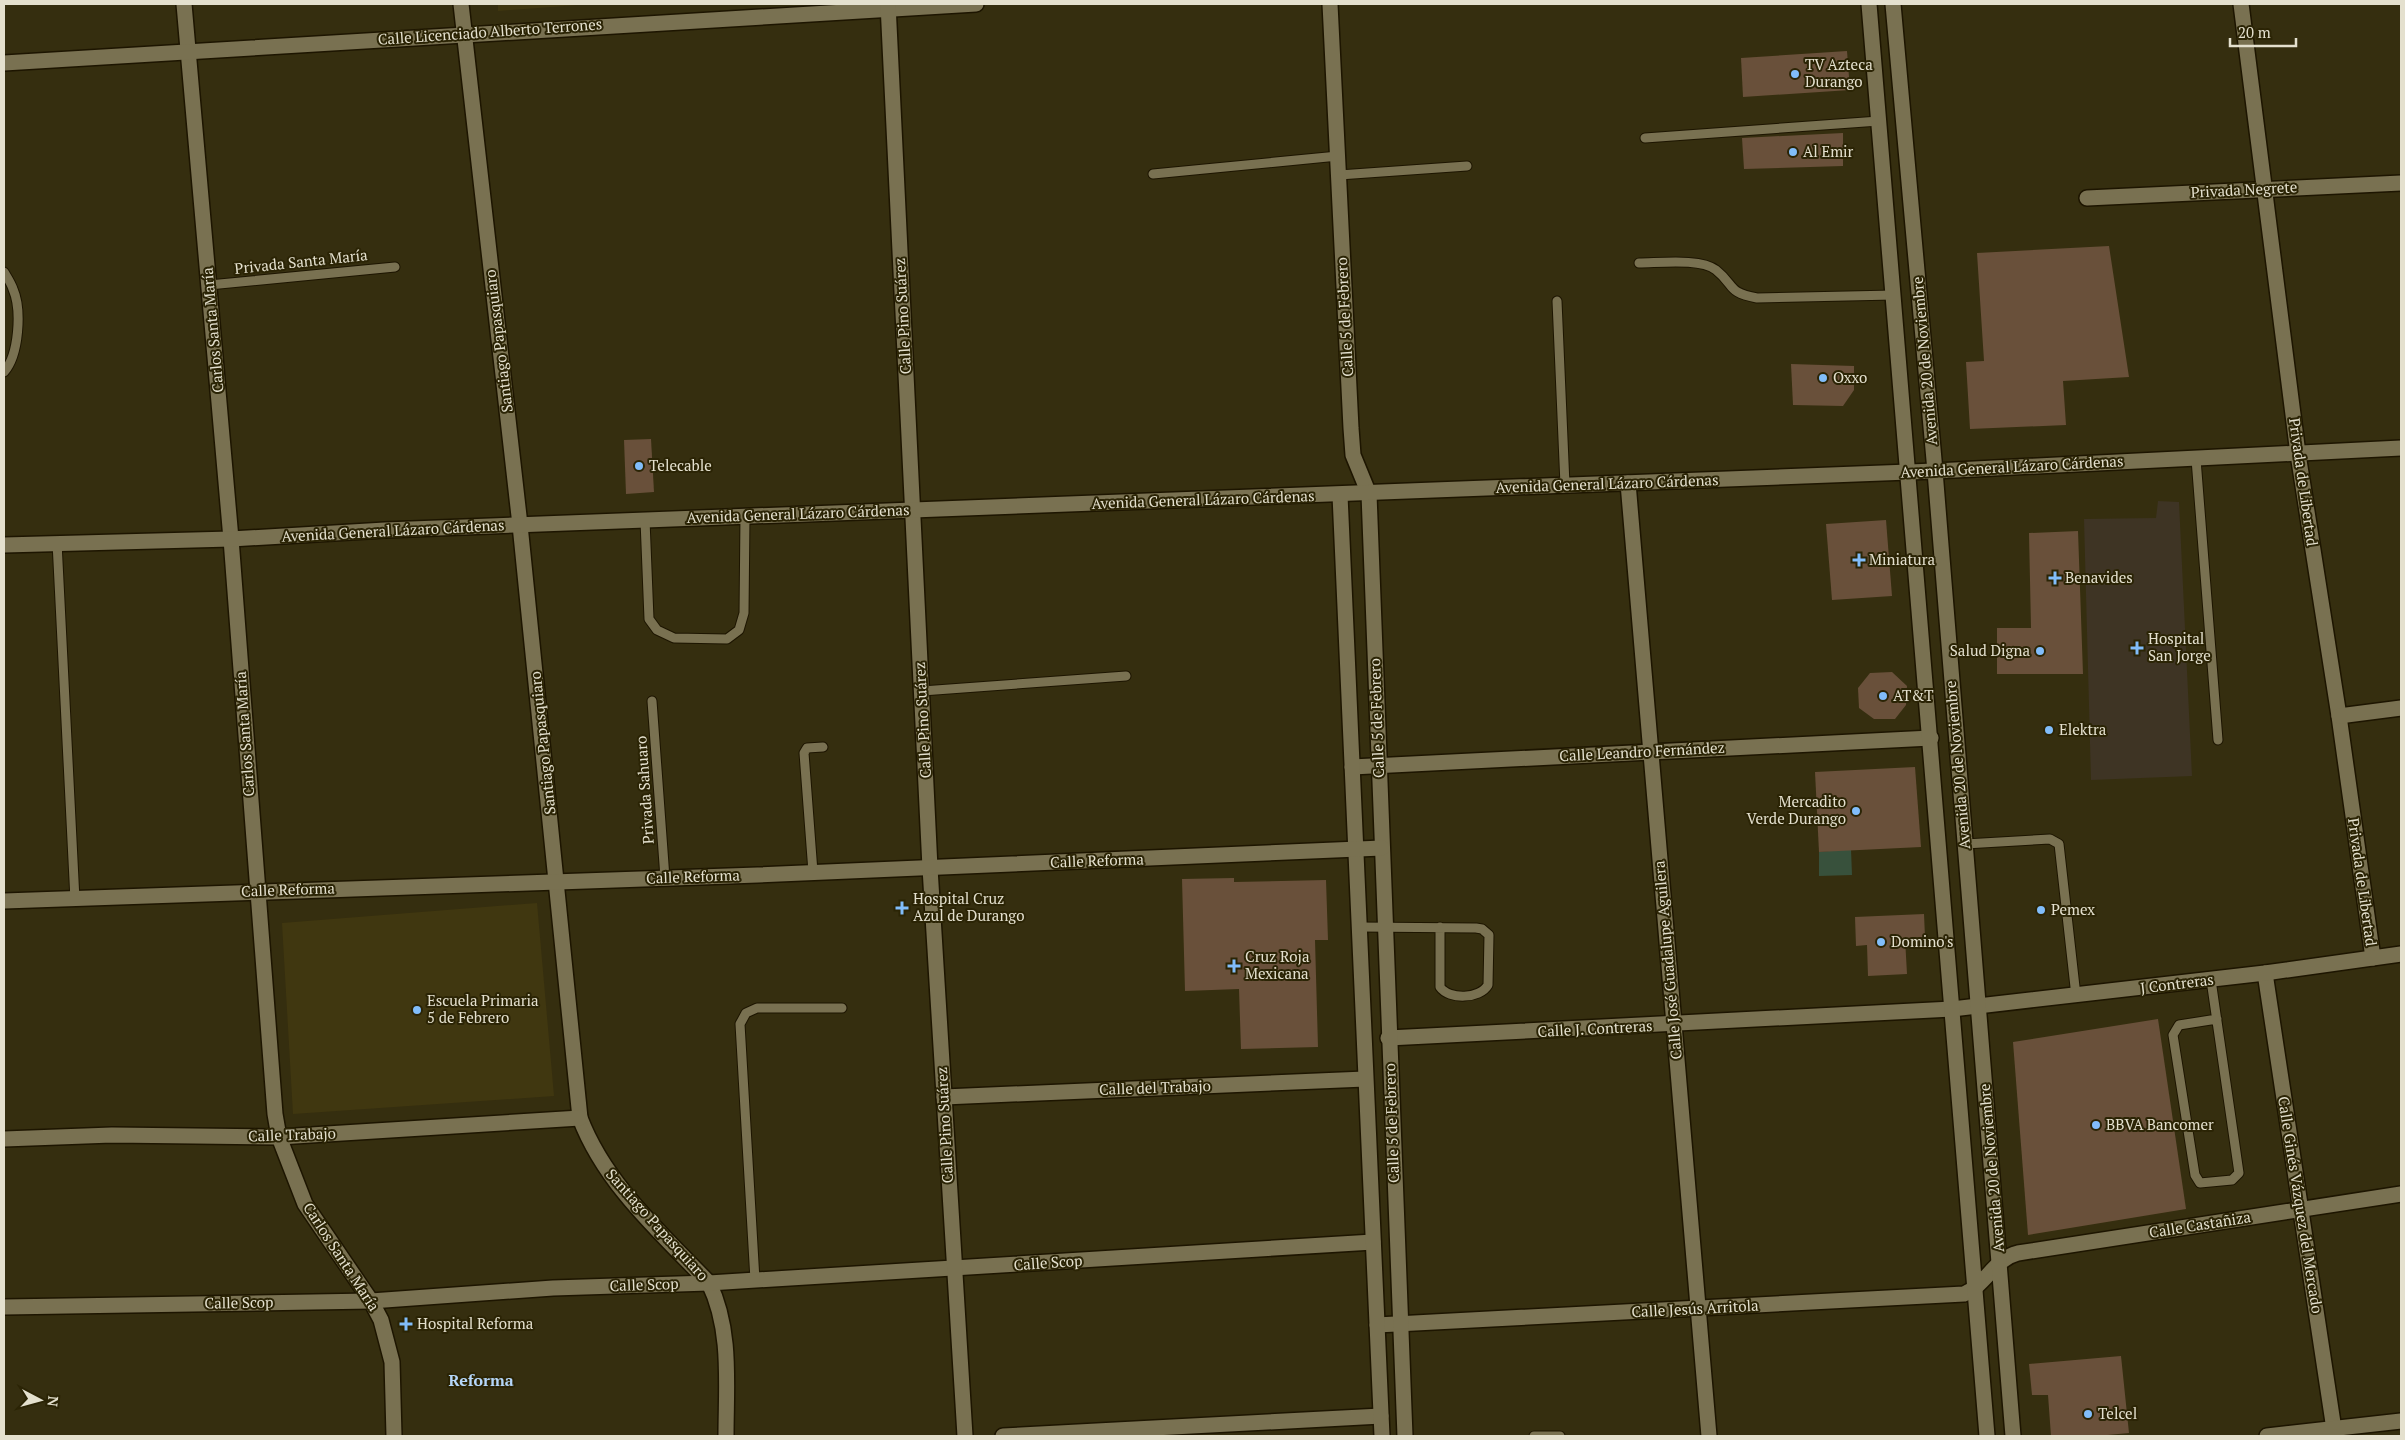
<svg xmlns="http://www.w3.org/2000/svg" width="2405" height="1440" font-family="'PT Serif',serif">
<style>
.built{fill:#403710}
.medical{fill:#3e3424}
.green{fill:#38513c}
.building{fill:#69503a}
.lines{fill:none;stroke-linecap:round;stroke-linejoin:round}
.lane-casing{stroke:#1d1500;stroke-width:11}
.street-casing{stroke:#1d1500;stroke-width:18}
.secondary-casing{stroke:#1d1500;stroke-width:18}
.lane{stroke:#797151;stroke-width:9}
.street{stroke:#797151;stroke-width:15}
.secondary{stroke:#797151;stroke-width:15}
.poi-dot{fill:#81bdfa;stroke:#2b2405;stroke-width:2}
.labels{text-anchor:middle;stroke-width:4;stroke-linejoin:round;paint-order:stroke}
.street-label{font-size:15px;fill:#e4e0ce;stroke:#2b2405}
.poi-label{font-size:15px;fill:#e4e0ce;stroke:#2b2405;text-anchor:start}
.neighbourhood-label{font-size:16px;font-weight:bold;fill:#b5d6f8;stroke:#2b2405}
</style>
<rect width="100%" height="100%" fill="#352e0f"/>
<!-- built -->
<g class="built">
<polygon points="498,4 591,4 498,11"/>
<polygon points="537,903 554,1096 293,1114 282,923"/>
</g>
<!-- medical -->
<polygon class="medical" points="2158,501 2179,502 2192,776 2091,780 2084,519 2156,518"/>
<!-- green -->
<polygon class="green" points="1851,849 1852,875 1819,876 1819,852"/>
<!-- building -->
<g class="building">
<polygon points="1847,51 1850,90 1743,97 1741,58"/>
<polygon points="1843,133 1843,166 1744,169 1742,138"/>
<polygon points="2109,246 2129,377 2063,381 2066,425 1970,429 1966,362 1984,361 1977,253"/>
<polygon points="1791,364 1854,366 1854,390 1843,406 1793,405"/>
<polygon points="651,439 654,492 626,494 624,440"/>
<polygon points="1886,520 1892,596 1832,600 1826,524"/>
<polygon points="2078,531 2083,674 1997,674 1997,628 2031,628 2029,533"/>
<polygon points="1892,672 1907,686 1906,705 1895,719 1874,719 1859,708 1858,688 1870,673"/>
<polygon points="1915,767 1921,847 1819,852 1815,772"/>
<polygon points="1234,878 1234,882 1326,880 1328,940 1315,940 1318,1047 1241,1049 1239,989 1185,991 1182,879"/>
<polygon points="1924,914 1925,937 1905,938 1907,974 1868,976 1867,945 1856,946 1855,917"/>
<polygon points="2158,1019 2186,1209 2028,1235 2013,1042"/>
<polygon points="2121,1356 2129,1433 2097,1436 2051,1436 2048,1395 2032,1395 2029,1364"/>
</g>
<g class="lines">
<defs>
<g id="lane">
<polyline points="1645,138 1879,121"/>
<polyline points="1153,174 1338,156"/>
<polyline points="1339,175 1467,166"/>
<path d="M1639 263C1659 263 1701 258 1716 270 1736 286 1726 292 1757 298L1894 295"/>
<path d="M4 272C7 277 11 283 13 289 22 310 19 355 4 372"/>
<polyline points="209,285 395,267"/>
<polyline points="1557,301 1565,485"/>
<polyline points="2196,459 2218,740"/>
<polyline points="645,520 649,619 657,630 674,638 727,639 739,630 744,613 745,516"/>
<polyline points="57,542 75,900"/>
<polyline points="922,691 1126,676"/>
<polyline points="652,701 665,878"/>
<polyline points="1965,844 2050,839 2059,844 2076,996"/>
<polyline points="813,872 804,753 807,748 823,747"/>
<path d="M1359 927 1476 928 1482 929 1489 935 1488 985C1480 999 1449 1000 1440 987V927"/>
<polyline points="2211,980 2239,1173 2232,1180 2200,1183 2195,1175 2173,1035 2179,1025 2217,1019"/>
<polyline points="755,1280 740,1024 746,1013 757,1008 842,1008"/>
<polyline points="1534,1436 1560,1436"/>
</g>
<g id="street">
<polyline points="184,4 231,539 275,1114 279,1137 305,1204 371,1301 381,1320 392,1362 394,1436"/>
<path d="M461 4 520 525 580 1118C605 1184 661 1233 709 1283 732 1330 726 1385 726 1436"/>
<polyline points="2241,4 2298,454 2339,716 2373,958"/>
<polyline points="4,63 976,4"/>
<polyline points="2087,198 2401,183"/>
<polyline points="1628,483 1709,1436"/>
<polyline points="2339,716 2401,708"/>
<polyline points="1352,767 1931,738"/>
<polyline points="2265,973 2335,1436"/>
<polyline points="1388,1038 1952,1009 2265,973 2401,954"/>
<polyline points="944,1097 1365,1079"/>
<polyline points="4,1139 112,1135 279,1137 580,1118"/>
<polyline points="4,1307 371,1301 553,1288 709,1283 1373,1242"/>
<path d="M1377 1325 1964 1294C1986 1285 1994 1259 2018 1253L2401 1194"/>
<polyline points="1003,1436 1381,1416"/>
<polyline points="2267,1436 2401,1421"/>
</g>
<g id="secondary">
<polyline points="888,4 930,868 965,1436"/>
<polyline points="1330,4 1351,428 1353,455 1369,494 1405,1436"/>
<polyline points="1869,4 1987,1436"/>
<polyline points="1893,4 1935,471 2013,1436"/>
<polyline points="1340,495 1382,1436"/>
<polyline points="4,545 231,539 385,530 1935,471 2401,448"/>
<polyline points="4,901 758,875 1382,848"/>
</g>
</defs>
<!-- lane casing -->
<use href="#lane" class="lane-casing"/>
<!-- street casing -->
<use href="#street" class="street-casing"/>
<!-- secondary casing -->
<use href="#secondary" class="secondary-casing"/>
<!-- lane -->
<use href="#lane" class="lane"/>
<!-- street -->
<use href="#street" class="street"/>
<!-- secondary -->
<use href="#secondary" class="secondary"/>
</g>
<!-- markers -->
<g class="poi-dot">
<circle cx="1795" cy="74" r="5"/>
<circle cx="1793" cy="152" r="5"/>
<circle cx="1823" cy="378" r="5"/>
<circle cx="639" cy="466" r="5"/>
<path d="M1856.5 552.5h5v5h5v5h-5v5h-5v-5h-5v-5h5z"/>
<path d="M2052.5 570.5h5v5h5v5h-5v5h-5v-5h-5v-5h5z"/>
<path d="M2134.5 640.5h5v5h5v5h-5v5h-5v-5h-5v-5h5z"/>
<circle cx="2040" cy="651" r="5"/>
<circle cx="1883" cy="696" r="5"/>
<circle cx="2049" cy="730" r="5"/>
<circle cx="1856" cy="811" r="5"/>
<path d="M899.5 900.5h5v5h5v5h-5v5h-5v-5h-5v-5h5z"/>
<circle cx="2041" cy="910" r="5"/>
<circle cx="1881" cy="942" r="5"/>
<path d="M1231.5 958.5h5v5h5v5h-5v5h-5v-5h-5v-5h5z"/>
<circle cx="417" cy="1010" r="5"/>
<circle cx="2096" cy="1125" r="5"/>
<path d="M403.5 1316.5h5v5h5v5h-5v5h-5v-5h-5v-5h5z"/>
<circle cx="2088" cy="1414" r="5"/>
</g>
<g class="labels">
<!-- street labels -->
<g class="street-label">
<text transform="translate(490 32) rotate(-4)" y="5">Calle Licenciado Alberto Terrones</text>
<text transform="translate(2244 190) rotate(-3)" y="5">Privada Negrete</text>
<text transform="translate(301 262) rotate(-6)" y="5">Privada Santa María</text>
<text transform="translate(903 316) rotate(-93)" y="5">Calle Pino Suárez</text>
<text transform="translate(1345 317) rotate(-93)" y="5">Calle 5 de Febrero</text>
<text transform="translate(213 330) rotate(-95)" y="5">Carlos Santa María</text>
<text transform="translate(499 341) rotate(-97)" y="5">Santiago Papasquiaro</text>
<text transform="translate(1925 361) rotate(-95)" y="5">Avenida 20 de Noviembre</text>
<text transform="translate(2012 467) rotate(-3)" y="5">Avenida General Lázaro Cárdenas</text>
<text transform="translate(2303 482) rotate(82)" y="5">Privada de Libertad</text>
<text transform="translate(1607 484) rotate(-2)" y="5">Avenida General Lázaro Cárdenas</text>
<text transform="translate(1203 500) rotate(-2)" y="5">Avenida General Lázaro Cárdenas</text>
<text transform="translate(798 514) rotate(-2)" y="5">Avenida General Lázaro Cárdenas</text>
<text transform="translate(393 531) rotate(-3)" y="5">Avenida General Lázaro Cárdenas</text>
<text transform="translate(1377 718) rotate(-92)" y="5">Calle 5 de Febrero</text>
<text transform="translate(923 720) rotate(-93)" y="5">Calle Pino Suárez</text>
<text transform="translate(245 734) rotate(-94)" y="5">Carlos Santa María</text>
<text transform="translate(543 743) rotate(-96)" y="5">Santiago Papasquiaro</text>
<text transform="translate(1642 752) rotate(-3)" y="5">Calle Leandro Fernández</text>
<text transform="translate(1958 765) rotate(-95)" y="5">Avenida 20 de Noviembre</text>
<text transform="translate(645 790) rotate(-94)" y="5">Privada Sahuaro</text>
<text transform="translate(1097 861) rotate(-2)" y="5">Calle Reforma</text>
<text transform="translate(693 877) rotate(-2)" y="5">Calle Reforma</text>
<text transform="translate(2362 882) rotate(82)" y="5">Privada de Libertad</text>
<text transform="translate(288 890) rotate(-2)" y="5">Calle Reforma</text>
<text transform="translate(1668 960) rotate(-95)" y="5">Calle José Guadalupe Aguilera</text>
<text transform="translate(2177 984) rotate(-7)" y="5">J Contreras</text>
<text transform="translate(1595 1029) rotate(-3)" y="5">Calle J. Contreras</text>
<text transform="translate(1155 1088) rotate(-2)" y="5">Calle del Trabajo</text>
<text transform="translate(1392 1123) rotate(-92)" y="5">Calle 5 de Febrero</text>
<text transform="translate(945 1125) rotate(-93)" y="5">Calle Pino Suárez</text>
<text transform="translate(292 1135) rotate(-2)" y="5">Calle Trabajo</text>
<text transform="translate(1992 1168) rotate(-95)" y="5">Avenida 20 de Noviembre</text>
<text transform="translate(2300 1205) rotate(81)" y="5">Calle Ginés Vázquez del Mercado</text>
<text transform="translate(657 1225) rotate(48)" y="5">Santiago Papasquiaro</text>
<text transform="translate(2200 1225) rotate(-9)" y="5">Calle Castañiza</text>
<text transform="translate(341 1257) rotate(57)" y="5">Carlos Santa María</text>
<text transform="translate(1048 1263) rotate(-4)" y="5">Calle Scop</text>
<text transform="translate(644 1285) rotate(-2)" y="5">Calle Scop</text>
<text transform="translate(239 1303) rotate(-1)" y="5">Calle Scop</text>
<text transform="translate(1695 1309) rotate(-3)" y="5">Calle Jesús Arritola</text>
</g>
<!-- poi labels -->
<g class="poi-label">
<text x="1805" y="70">TV Azteca<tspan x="1805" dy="17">Durango</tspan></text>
<text x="1803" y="157">Al Emir</text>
<text x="1833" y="383">Oxxo</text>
<text x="649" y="471">Telecable</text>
<text x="1869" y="565">Miniatura</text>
<text x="2065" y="583">Benavides</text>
<text x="2148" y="644">Hospital<tspan x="2148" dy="17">San Jorge</tspan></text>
<text x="2030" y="656" text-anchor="end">Salud Digna</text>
<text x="1893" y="701">AT&amp;T</text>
<text x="2059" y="735">Elektra</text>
<text x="1846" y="807" text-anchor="end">Mercadito<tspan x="1846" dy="17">Verde Durango</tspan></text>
<text x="913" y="904">Hospital Cruz<tspan x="913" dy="17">Azul de Durango</tspan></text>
<text x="2051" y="915">Pemex</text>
<text x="1891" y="947">Domino's</text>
<text x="1245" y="962">Cruz Roja<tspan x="1245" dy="17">Mexicana</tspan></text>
<text x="427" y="1006">Escuela Primaria<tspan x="427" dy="17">5 de Febrero</tspan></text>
<text x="2106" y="1130">BBVA Bancomer</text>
<text x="417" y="1329">Hospital Reforma</text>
<text x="2098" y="1419">Telcel</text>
</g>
<!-- neighbourhood labels -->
<g class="neighbourhood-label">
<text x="481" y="1386">Reforma</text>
</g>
</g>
<!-- border -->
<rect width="2405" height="1440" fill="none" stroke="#e4e0ce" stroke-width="10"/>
<!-- north arrow -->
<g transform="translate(40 1400) rotate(96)" stroke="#2b2405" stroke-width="4" paint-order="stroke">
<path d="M0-4L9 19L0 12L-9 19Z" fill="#e4e0ce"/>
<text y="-8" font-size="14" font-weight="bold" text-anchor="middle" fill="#e4e0ce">N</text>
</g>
<!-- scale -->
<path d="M2230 38v8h66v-8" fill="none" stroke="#e4e0ce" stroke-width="2.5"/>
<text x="2238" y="38" font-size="15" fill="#e4e0ce" stroke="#2b2405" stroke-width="4" paint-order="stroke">20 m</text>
</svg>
